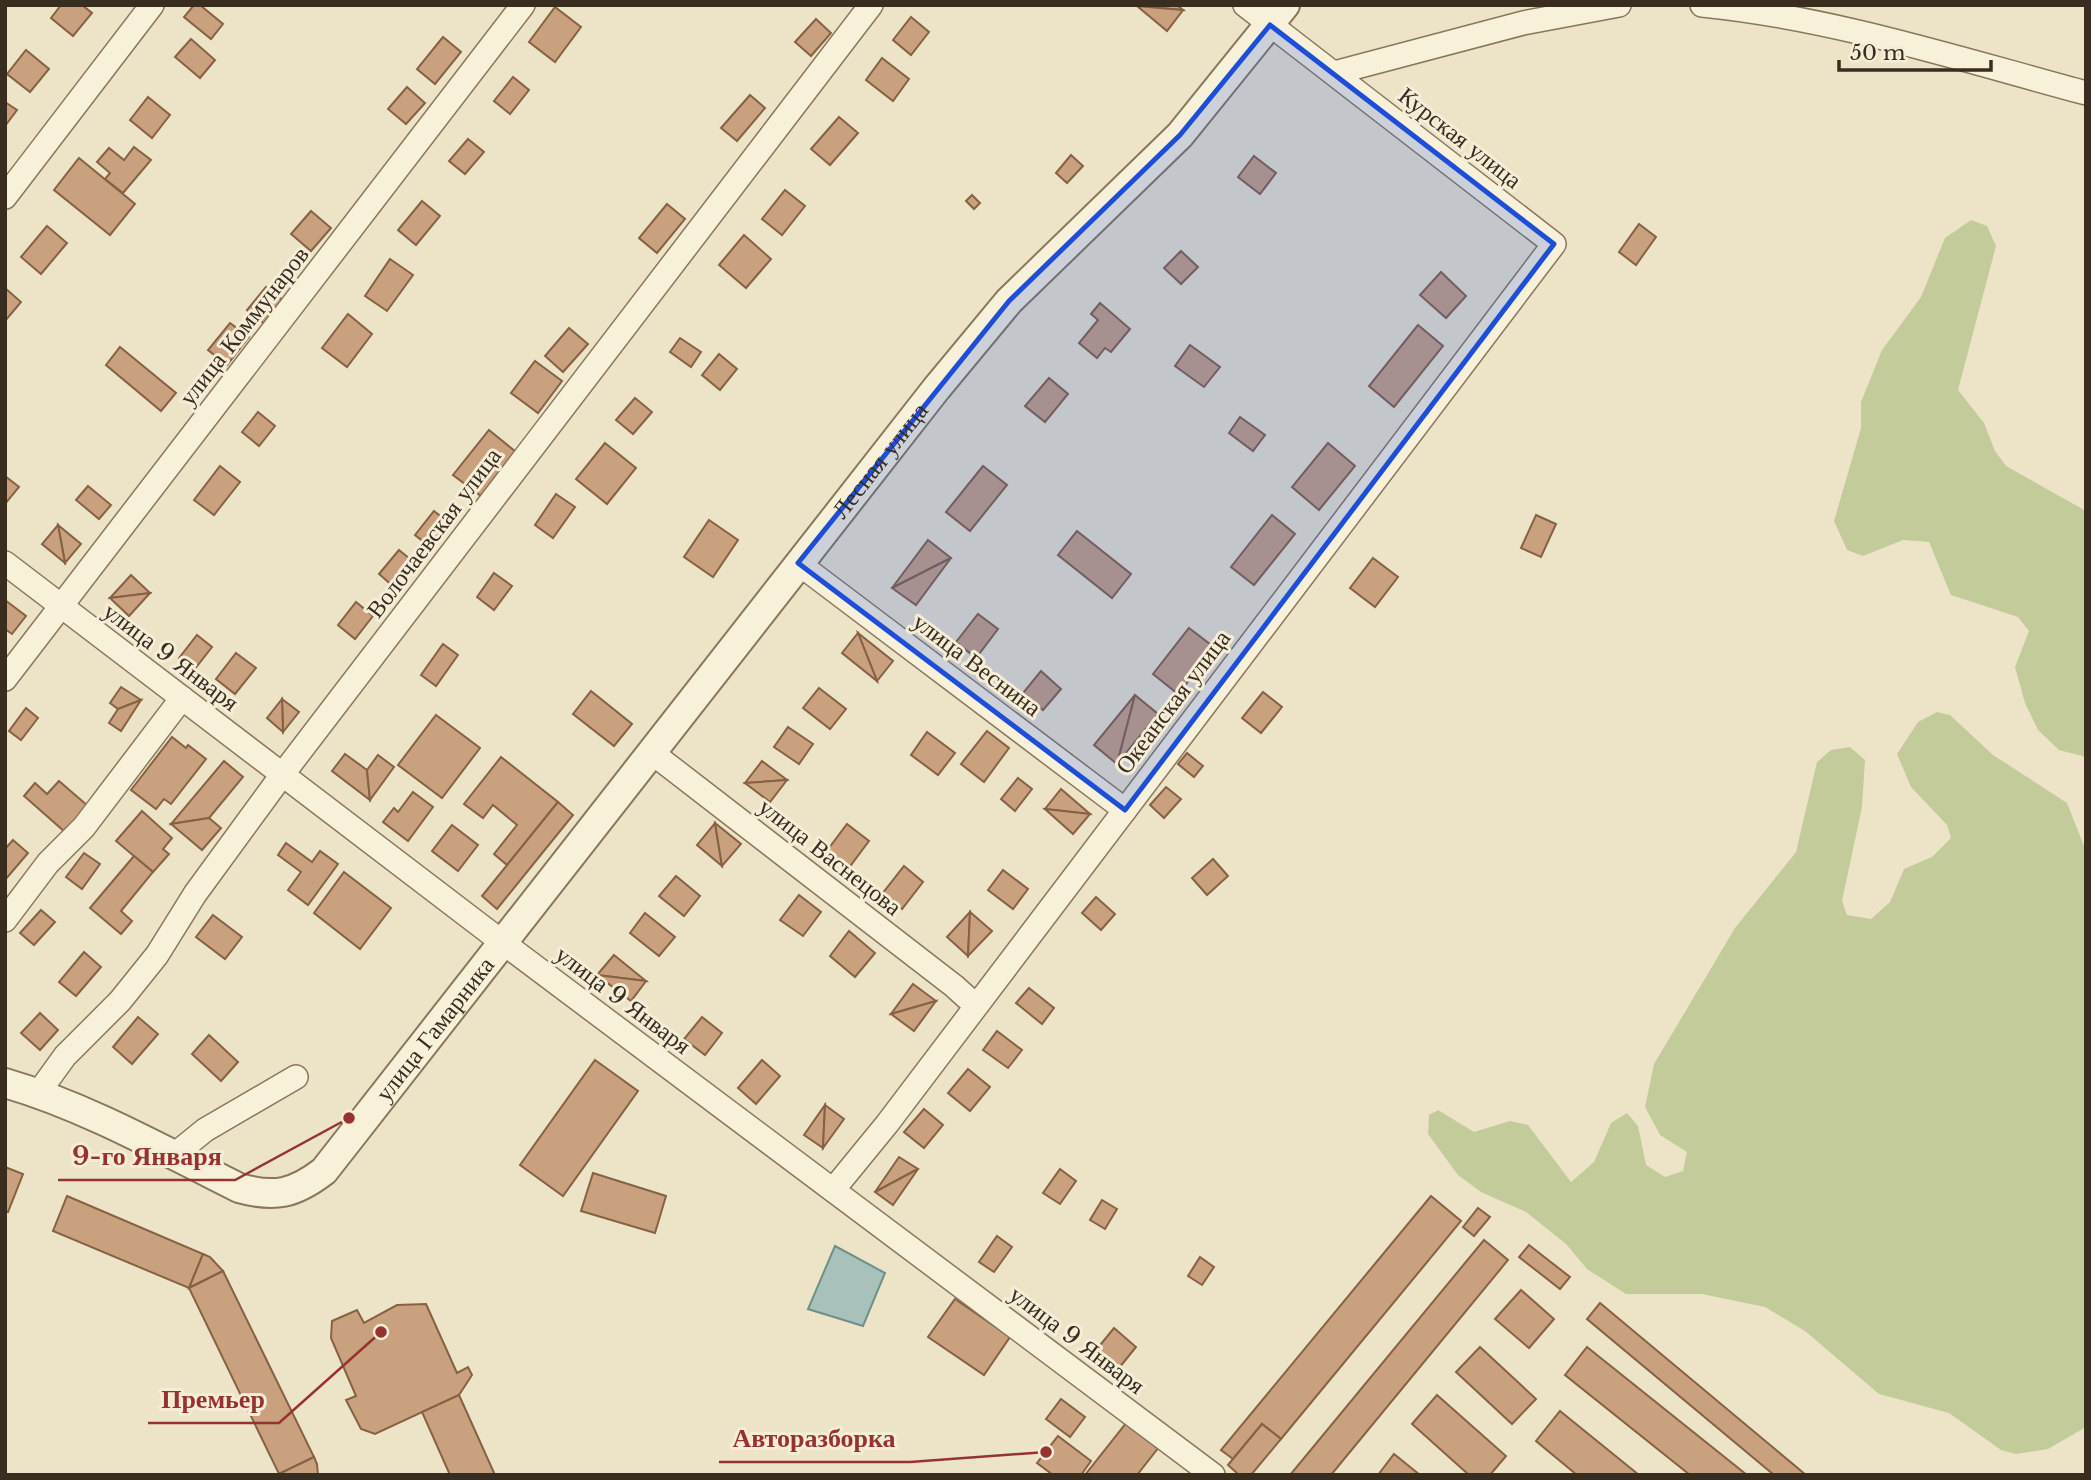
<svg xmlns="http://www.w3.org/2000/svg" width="2091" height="1480" font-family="'Libre Baskerville',serif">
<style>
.green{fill:#c3cb9b}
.water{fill:#a8c1bb;stroke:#6f9089;stroke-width:2}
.building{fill:#caa17f;stroke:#876144;stroke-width:2}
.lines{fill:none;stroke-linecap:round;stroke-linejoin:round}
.minor-casing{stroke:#88765d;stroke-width:26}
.tertiary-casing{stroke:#88765d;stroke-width:32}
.minor{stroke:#f8f1da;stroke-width:23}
.tertiary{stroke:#f8f1da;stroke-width:28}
.marked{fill:#1d4ed8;fill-opacity:0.2;stroke:#1d4ed8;stroke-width:5;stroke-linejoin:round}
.labels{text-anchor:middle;stroke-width:6;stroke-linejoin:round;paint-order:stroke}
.street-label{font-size:24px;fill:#392d20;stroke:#f5edd7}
.leader{fill:none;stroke:#96332f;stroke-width:2.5}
.callout-dot{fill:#96332f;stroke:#f5edd7;stroke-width:2.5}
.callout-label{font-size:26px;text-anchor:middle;font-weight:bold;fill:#96332f;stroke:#f5edd7;stroke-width:6;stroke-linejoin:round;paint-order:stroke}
</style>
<rect width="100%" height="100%" fill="#ede4c7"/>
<!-- green -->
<g class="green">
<polygon points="1971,220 1987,226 1996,246 1958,390 1984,423 1995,451 2006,466 2086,511 2086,757 2059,750 2038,730 2025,703 2015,667 2029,631 2018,617 1951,595 1929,542 1903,540 1863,556 1847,550 1834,521 1861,428 1861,402 1882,350 1921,297 1945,238"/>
<polygon points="1937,712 1950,715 1993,755 2067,803 2086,851 2086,1427 2048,1449 2016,1454 2001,1450 1949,1413 1879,1394 1805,1331 1765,1307 1702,1294 1626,1294 1587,1269 1566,1244 1526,1212 1481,1192 1458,1175 1428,1134 1429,1115 1438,1110 1474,1132 1510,1121 1528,1125 1571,1182 1594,1162 1611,1123 1627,1113 1638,1126 1646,1165 1665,1177 1683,1171 1687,1152 1660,1135 1645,1107 1654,1064 1735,928 1796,852 1817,762 1831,750 1850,747 1865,760 1862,807 1842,901 1847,915 1871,919 1890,902 1904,869 1932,857 1951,838 1947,825 1911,787 1897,754 1918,722"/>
</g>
<!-- water -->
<polygon class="water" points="835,1246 885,1273 863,1326 808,1309"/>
<!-- building -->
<g class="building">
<polygon points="61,5 82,5 92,13 73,36 51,18"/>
<polygon points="194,5 200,5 223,24 211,39 184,17"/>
<polygon points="1137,5 1177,5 1183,10 1137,6"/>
<polygon points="1137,6 1183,10 1167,31"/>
<polygon points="555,7 581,27 555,62 529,42"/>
<polygon points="911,17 929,32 911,55 893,40"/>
<polygon points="816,19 831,33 811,56 795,42"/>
<polygon points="443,37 461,52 435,84 417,69"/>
<polygon points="191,39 215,60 200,78 175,57"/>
<polygon points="26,50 49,69 30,92 7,74"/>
<polygon points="882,58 909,79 893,101 866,80"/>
<polygon points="513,77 529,90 510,114 494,101"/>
<polygon points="407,87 425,103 406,124 388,109"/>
<polygon points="750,95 765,108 737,141 721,128"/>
<polygon points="148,97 170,115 152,138 130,120"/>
<polygon points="5,102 17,110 5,126"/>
<polygon points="839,117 858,133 830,165 811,149"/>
<polygon points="468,139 484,152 465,174 449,161"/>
<polygon points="134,147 151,160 123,193 105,179 110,173 97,162 109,148 124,160"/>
<polygon points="1071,155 1083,166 1067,183 1056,173"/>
<polygon points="1254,156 1276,173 1260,194 1238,177"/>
<polygon points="79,158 135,204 110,235 54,190"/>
<polygon points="785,190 805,206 782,235 762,219"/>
<polygon points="972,195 980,203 974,209 966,201"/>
<polygon points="422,201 440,216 416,245 398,230"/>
<polygon points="667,204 685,219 657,253 639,238"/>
<polygon points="311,211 331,228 311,251 291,234"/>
<polygon points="1639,224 1656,237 1636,265 1619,252"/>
<polygon points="47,226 67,243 41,274 21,257"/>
<polygon points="744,235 771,259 746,288 719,265"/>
<polygon points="1181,251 1198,267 1181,284 1164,268"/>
<polygon points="390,259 413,275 387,311 365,296"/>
<polygon points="1441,272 1466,296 1446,318 1420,295"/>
<polygon points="266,287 285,302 266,325 247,310"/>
<polygon points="5,288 21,302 5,321"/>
<polygon points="1100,303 1130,329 1111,352 1105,348 1097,358 1079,343 1098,320 1091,314"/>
<polygon points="348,314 372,334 347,367 322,348"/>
<polygon points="230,323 249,337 227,365 208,350"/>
<polygon points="1418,325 1443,346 1394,407 1369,386"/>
<polygon points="569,328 588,344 563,372 545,356"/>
<polygon points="680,338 701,352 691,367 670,352"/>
<polygon points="1190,345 1220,367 1204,387 1175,366"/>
<polygon points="120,347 176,393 161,411 106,365"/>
<polygon points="719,354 737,369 720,390 702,375"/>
<polygon points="535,361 562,381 538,413 511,393"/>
<polygon points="1049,378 1068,394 1045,422 1025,406"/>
<polygon points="635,398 652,412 633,434 616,420"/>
<polygon points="258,412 275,426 259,446 242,432"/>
<polygon points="1240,417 1265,435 1253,451 1229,433"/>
<polygon points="489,430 516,452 481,496 453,475"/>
<polygon points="605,443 636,468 607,504 576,479"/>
<polygon points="1328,443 1355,466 1319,510 1292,487"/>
<polygon points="220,466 240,482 214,515 194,500"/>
<polygon points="983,466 1007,485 970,531 946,512"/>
<polygon points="5,476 19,487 5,504"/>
<polygon points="88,486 111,505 99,519 76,500"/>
<polygon points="556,494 575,507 553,538 535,525"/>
<polygon points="434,511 449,523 430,547 415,535"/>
<polygon points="1272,515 1295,534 1254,585 1231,567"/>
<polygon points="1536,515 1556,524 1541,557 1521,548"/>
<polygon points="709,520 738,540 713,577 684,557"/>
<polygon points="58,525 81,544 65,563"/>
<polygon points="58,525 65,563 42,544"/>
<polygon points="1077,531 1131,574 1112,598 1058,555"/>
<polygon points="928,540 951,558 892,588"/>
<polygon points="399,550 415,563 394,587 379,574"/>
<polygon points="951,558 916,605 892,588"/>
<polygon points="1373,558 1398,577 1375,607 1350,588"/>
<polygon points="494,573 512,586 494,610 477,597"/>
<polygon points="131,575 150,593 110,598"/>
<polygon points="150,593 129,616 110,598"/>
<polygon points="5,600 26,616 12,634 5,629"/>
<polygon points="356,602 373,616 355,639 338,625"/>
<polygon points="978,614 998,629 976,658 956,642"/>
<polygon points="1189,628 1215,648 1178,694 1153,674"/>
<polygon points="858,633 893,661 877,681"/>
<polygon points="858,633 877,681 842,653"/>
<polygon points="197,635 212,647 194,670 179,658"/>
<polygon points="443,644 458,655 436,686 421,675"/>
<polygon points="236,653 256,668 235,694 216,679"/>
<polygon points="1041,671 1061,689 1043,710 1023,693"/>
<polygon points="121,687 141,700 118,709 110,703"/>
<polygon points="819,688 846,709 830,729 803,708"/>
<polygon points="591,691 632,724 614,746 573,714"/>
<polygon points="1263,692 1282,707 1261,733 1242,718"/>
<polygon points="1135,695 1117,764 1094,745"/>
<polygon points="1135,695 1158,714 1117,764"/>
<polygon points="282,699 299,712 283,732"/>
<polygon points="282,699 283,732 267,718"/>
<polygon points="141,700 121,731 109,723 118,709"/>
<polygon points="26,708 38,718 21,740 9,731"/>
<polygon points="436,715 480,748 442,798 398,765"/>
<polygon points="788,727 813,744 799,764 774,747"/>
<polygon points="987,731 1009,748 984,782 961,764"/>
<polygon points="927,732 955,753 938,775 911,755"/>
<polygon points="172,737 186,748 188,745 206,759 171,804 164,799 156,809 131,790"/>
<polygon points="1187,753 1203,766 1194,777 1178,764"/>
<polygon points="345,754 367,770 370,800 332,771"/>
<polygon points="378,755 394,767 370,800 367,770"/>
<polygon points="501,757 558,802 507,865 494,854 517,825 493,805 483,818 464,804"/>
<polygon points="224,761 243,777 209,818 171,824"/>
<polygon points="762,761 787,780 745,783"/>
<polygon points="1018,778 1032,789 1015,811 1001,799"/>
<polygon points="787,780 770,802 745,783"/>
<polygon points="59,781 88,806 65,832 24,796 35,783 47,794"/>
<polygon points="1166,787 1181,799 1164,818 1150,805"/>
<polygon points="1061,789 1090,814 1045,809"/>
<polygon points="413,792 433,807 408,841 383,822 394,808 398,812"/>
<polygon points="558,802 573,815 497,909 482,896"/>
<polygon points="1045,809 1090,814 1073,834"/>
<polygon points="142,811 172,838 163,849 169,854 153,872 116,841"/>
<polygon points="209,818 221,828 202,850 171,824"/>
<polygon points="715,823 722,866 697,845"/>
<polygon points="715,823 741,844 722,866"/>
<polygon points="847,824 869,841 848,869 826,852"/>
<polygon points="452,825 478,845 458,871 432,851"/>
<polygon points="13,840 28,853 5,880 5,849"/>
<polygon points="286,843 312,862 320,851 338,864 308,905 288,890 301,872 278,855"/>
<polygon points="84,853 100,864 82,889 66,877"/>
<polygon points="134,856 153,872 121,911 132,921 121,934 90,908"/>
<polygon points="1213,859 1228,876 1207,895 1192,878"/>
<polygon points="904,866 923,882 902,909 882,894"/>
<polygon points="1003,870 1028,889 1013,909 988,890"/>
<polygon points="344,872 391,908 360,949 314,913"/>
<polygon points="676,876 700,896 684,916 659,896"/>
<polygon points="799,895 821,912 803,936 780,920"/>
<polygon points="1096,897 1115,914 1101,930 1082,913"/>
<polygon points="41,910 55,922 34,945 20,933"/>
<polygon points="970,912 968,956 947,937"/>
<polygon points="970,912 992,931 968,956"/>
<polygon points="645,913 675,937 659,956 630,933"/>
<polygon points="213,915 242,937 225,959 196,937"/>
<polygon points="849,931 875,953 855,977 830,956"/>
<polygon points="84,952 101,967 76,996 59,982"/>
<polygon points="614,955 646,981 597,975"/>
<polygon points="597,975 646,981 631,1001"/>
<polygon points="913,984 936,1001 891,1014"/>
<polygon points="1029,988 1054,1008 1042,1024 1016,1003"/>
<polygon points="936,1001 914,1031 891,1014"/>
<polygon points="40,1013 58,1030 40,1050 21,1033"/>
<polygon points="138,1017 158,1034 132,1064 113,1047"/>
<polygon points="702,1017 722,1033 705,1055 684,1039"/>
<polygon points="997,1031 1022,1050 1008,1068 983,1050"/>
<polygon points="209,1035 238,1062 221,1081 192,1054"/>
<polygon points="595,1060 638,1091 563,1196 520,1165"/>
<polygon points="762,1060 780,1076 756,1104 738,1088"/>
<polygon points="968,1069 990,1087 970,1111 948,1093"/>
<polygon points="825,1105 823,1148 804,1135"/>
<polygon points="825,1105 844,1119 823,1148"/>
<polygon points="924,1109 943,1125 924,1148 904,1132"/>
<polygon points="899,1157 918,1169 875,1192"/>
<polygon points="5,1167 23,1174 8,1212 5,1211"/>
<polygon points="918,1169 893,1205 875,1192"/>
<polygon points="1060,1169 1076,1181 1060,1204 1043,1193"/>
<polygon points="593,1173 666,1196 655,1233 581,1211"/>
<polygon points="67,1196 203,1254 189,1288 53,1231"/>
<polygon points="1431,1196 1461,1221 1281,1439 1262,1424 1233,1459 1221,1450"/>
<polygon points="1102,1200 1117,1209 1105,1229 1090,1220"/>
<polygon points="1478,1208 1490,1217 1474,1236 1463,1227"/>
<polygon points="997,1236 1012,1247 994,1272 979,1262"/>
<polygon points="1484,1240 1508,1260 1331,1475 1290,1475"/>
<polygon points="1529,1245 1570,1277 1560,1289 1519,1257"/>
<polygon points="203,1254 210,1257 223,1271 189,1288"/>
<polygon points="1200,1257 1214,1267 1202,1285 1188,1276"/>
<polygon points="223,1271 314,1457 279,1474 189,1288"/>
<polygon points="1521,1290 1554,1319 1529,1348 1495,1319"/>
<polygon points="955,1299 1010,1337 984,1375 928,1337"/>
<polygon points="1600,1303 1806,1475 1774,1475 1587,1319"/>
<polygon points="426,1304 457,1373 468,1367 472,1375 459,1395 375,1434 361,1429 346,1400 356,1396 331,1338 332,1321 357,1310 364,1323 397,1305"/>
<polygon points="1114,1328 1136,1347 1119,1368 1096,1350"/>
<polygon points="1480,1347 1536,1399 1512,1424 1456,1372"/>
<polygon points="1587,1347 1747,1475 1690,1475 1565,1375"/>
<polygon points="459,1395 495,1475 450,1475 422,1412"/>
<polygon points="1437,1395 1506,1456 1490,1475 1469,1475 1412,1424"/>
<polygon points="1061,1399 1085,1417 1070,1437 1046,1419"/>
<polygon points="1560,1411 1639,1475 1577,1475 1536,1441"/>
<polygon points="1127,1422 1159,1447 1137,1475 1085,1475"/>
<polygon points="1262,1424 1281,1439 1251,1475 1239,1475 1228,1465"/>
<polygon points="1058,1436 1091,1461 1081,1475 1053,1475 1037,1463"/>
<polygon points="1394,1454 1420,1475 1378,1475"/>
<polygon points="314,1457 317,1464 318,1475 279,1474"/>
</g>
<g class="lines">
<defs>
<g id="minor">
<path d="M1702 5C1833 18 1959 59 2086 93"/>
<polyline points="1334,73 1523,23 1619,5"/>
<polyline points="5,197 152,5"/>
<polyline points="5,563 502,942 1213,1475"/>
<polyline points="798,563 1125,810"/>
<polyline points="5,679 523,5"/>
<polyline points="651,752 954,986 975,1005"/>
<polyline points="5,920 48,863 84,827 182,698"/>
<polyline points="39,1092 65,1056 120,1001 157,955 195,894 282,775 871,5"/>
<polyline points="173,1156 205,1130 296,1077"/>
<polyline points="833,1190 887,1124 1554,244 1245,5"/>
</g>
<g id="tertiary">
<path id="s1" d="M5 1083C87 1107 163 1150 239 1188 275 1198 294 1194 324 1171L936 389 1009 301 1180 135 1285 5"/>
</g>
</defs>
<!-- minor casing -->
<use href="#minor" class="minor-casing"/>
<!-- tertiary casing -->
<use href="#tertiary" class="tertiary-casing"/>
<!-- minor -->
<use href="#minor" class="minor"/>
<!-- tertiary -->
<use href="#tertiary" class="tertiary"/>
</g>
<!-- marked area -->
<path class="marked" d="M1270 25 1554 244 1125 810 798 563 1009 301 1180 135Z"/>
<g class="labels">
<!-- street labels -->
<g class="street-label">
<text transform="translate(1460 138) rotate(38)" y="8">Курская улица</text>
<text transform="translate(244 326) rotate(-52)" y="8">улица Коммунаров</text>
<text dy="8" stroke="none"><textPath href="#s1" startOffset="1250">Лесная улица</textPath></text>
<text transform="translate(434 533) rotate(-53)" y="8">Волочаевская улица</text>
<text transform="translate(171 657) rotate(37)" y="8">улица 9 Января</text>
<text transform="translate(977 665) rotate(37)" y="8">улица Веснина</text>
<text transform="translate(1173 702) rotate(-53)" y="8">Океанская улица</text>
<text transform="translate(830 857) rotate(38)" y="8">улица Васнецова</text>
<text transform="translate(623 1000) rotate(37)" y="8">улица 9 Января</text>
<text dy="8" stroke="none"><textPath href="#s1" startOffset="528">улица Гамарника</textPath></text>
<text transform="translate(1077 1340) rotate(37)" y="8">улица 9 Января</text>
</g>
</g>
<!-- callouts -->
<path class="leader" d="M349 1118L235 1180H58M381 1332L279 1423H148M1046 1452L910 1462H719"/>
<g class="callout-dot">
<circle cx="349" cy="1118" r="7"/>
<circle cx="381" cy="1332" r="7"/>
<circle cx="1046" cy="1452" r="7"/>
</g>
<g class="callout-label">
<text x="147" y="1165">9-го Января</text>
<text x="213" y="1408">Премьер</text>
<text x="814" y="1447">Авторазборка</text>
</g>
<!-- border -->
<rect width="2091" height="1480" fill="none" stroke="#392d20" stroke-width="14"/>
<!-- scale -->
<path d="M1839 60v10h152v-10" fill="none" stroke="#392d20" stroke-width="3.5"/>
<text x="1850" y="60" font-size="21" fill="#392d20" stroke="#f5edd7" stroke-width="5" paint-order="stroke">50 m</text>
</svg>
